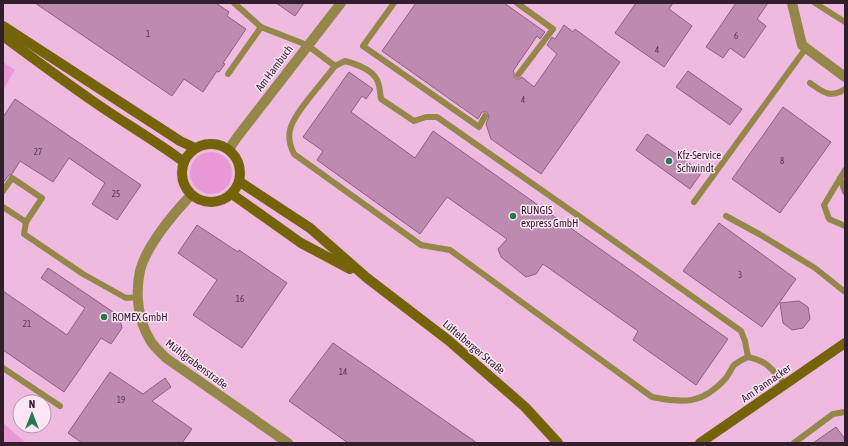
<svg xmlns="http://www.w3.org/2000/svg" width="848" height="446" font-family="'Asap Condensed',sans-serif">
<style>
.green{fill:#e899d5}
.building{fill:#bd8bb0;stroke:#8e5f82}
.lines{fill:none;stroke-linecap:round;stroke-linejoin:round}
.lane{stroke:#958649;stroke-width:6}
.street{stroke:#958649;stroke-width:10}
.secondary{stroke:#75630a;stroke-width:10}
.poi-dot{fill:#257a4d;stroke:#fce6f5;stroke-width:1.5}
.labels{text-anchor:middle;stroke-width:3;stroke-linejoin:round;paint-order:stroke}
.number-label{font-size:9px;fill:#55394e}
.street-label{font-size:11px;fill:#321e2d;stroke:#fce6f5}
.poi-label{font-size:11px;fill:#321e2d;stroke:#fce6f5;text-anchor:start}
</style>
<rect width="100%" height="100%" fill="#eebae0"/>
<!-- green -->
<g class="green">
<polygon points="3,62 15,70 3,90"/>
<circle cx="211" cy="173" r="21"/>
<polygon points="3,423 26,443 3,443"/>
</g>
<!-- building -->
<g class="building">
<polygon points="35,3 216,3 229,12 227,16 246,29 223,63 225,64 219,72 217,71 203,92 184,79 172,96"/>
<polygon points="276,3 304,3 295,16"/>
<polygon points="416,3 504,3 545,32 540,39 537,36 513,71 514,72 514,76 516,79 519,79 522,77 534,87 557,54 547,45 552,37 555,39 564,25 573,32 575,29 620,62 541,174 491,139 486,124 489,116 487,112 482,112 478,119 382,51"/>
<polygon points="636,3 673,3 669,9 692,26 664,67 615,33"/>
<polygon points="736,3 768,3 757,19 766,26 744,58 730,48 723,58 706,47"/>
<polygon points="688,71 742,109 730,125 676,87"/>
<polygon points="349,72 373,89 366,99 362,96 351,112 415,158 433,131 728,339 696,385 633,340 638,331 543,264 536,274 526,277 501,257 498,249 507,239 447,197 420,234 317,160 323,151 303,137"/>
<polygon points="15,99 141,185 117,220 92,204 105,183 69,158 53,182 20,161 12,174 9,175 3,183 3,117"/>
<polygon points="783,107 831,142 780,213 732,179"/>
<polygon points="647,134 702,172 690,189 636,150"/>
<polygon points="719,223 796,279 762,327 683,271"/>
<polygon points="197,225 238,252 239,250 287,283 242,348 193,315 217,280 178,253"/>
<polygon points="48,268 119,316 122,328 111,344 101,338 64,392 3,350 3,291 67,335 85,308 41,278"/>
<polygon points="799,301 808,307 810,319 803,328 792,330 783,323 780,303"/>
<polygon points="333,343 477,443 348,443 289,401"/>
<polygon points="110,372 143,394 165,378 171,387 152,401 192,429 182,443 82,443 68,433"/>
<polygon points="836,427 845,439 845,443 813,443"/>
</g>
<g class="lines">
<!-- lane -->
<g class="lane">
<polyline points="234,3 261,27"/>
<polyline points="394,3 363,46 479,127 485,116"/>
<polyline points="517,3 553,29 518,75"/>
<polyline points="815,3 845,22"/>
<path d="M335 66 345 61C356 64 372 69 377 80 380 85 380 94 381 99L414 121 426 117H437L583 219 741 331 745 341 748 357"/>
<path d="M228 74 261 27 307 45 335 66C324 81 293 114 290 130 288 139 290 146 294 154L421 245 450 250 652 397C684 403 702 405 726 378 729 374 731 369 734 365 738 362 743 359 748 357 768 361 771 369 785 384"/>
<path d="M810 83C823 92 830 99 845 89"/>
<polyline points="845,170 824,205 829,219 845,226"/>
<polyline points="840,178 845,192"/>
<polyline points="3,191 12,178 42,198 26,222 24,234 83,274 126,298 138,297"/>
<polyline points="694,202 806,48"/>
<polyline points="3,207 26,222"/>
<polyline points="726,216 759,234 815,268 845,292"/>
<polyline points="3,368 60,406"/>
<polyline points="794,443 833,414 845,412"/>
</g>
<!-- street -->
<g class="street">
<polyline points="792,3 802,45 845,77"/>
<polyline points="229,149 238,136 341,3"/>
<path d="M191 195C174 213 146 246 140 271 135 294 138 320 150 340 154 347 161 353 166 358L288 443"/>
</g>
<!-- secondary -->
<g class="secondary">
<polyline points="3,26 180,141 195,148"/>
<path d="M3 36C34 59 65 82 97 104 126 124 156 141 184 162"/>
<circle cx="211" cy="173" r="29"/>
<polyline points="240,182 310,228 367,278 448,340 525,407 558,443"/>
<polyline points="232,194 301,243 350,269"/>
<polyline points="700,443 845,343"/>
</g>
</g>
<!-- markers -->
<g class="poi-dot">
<circle cx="669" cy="161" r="4"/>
<circle cx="513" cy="216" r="4"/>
<circle cx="104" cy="317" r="4"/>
</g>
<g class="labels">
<!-- number labels -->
<g class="number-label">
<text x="148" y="37">1</text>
<text x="736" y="39">6</text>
<text x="657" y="53">4</text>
<text x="523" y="103">4</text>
<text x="38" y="155">27</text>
<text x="782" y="164">8</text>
<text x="116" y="197">25</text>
<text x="740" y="278">3</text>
<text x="240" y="302">16</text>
<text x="27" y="327">21</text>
<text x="343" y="375">14</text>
<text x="121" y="403">19</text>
</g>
<!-- street labels -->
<g class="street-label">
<text transform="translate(274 68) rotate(-53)" y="4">Am Hambuch</text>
<text transform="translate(474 347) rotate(40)" y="4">Lüftelberger Straße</text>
<text transform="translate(197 364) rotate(37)" y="4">Mühlgrabenstraße</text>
<text transform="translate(766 383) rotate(-35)" y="4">Am Pannacker</text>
</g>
<!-- poi labels -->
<g class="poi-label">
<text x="677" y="159">Kfz-Service<tspan x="677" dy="13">Schwindt</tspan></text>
<text x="521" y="214">RUNGIS<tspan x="521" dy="13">express GmbH</tspan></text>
<text x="112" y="321">ROMEX GmbH</text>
</g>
</g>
<!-- border -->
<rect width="848" height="446" fill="none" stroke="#321e2d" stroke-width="8"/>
<!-- north arrow -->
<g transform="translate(32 414)"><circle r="19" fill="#fce6f5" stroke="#ab96a5"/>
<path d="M0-3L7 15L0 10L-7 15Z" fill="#257a4d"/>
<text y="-6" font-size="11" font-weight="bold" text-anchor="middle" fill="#321e2d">N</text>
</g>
</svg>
